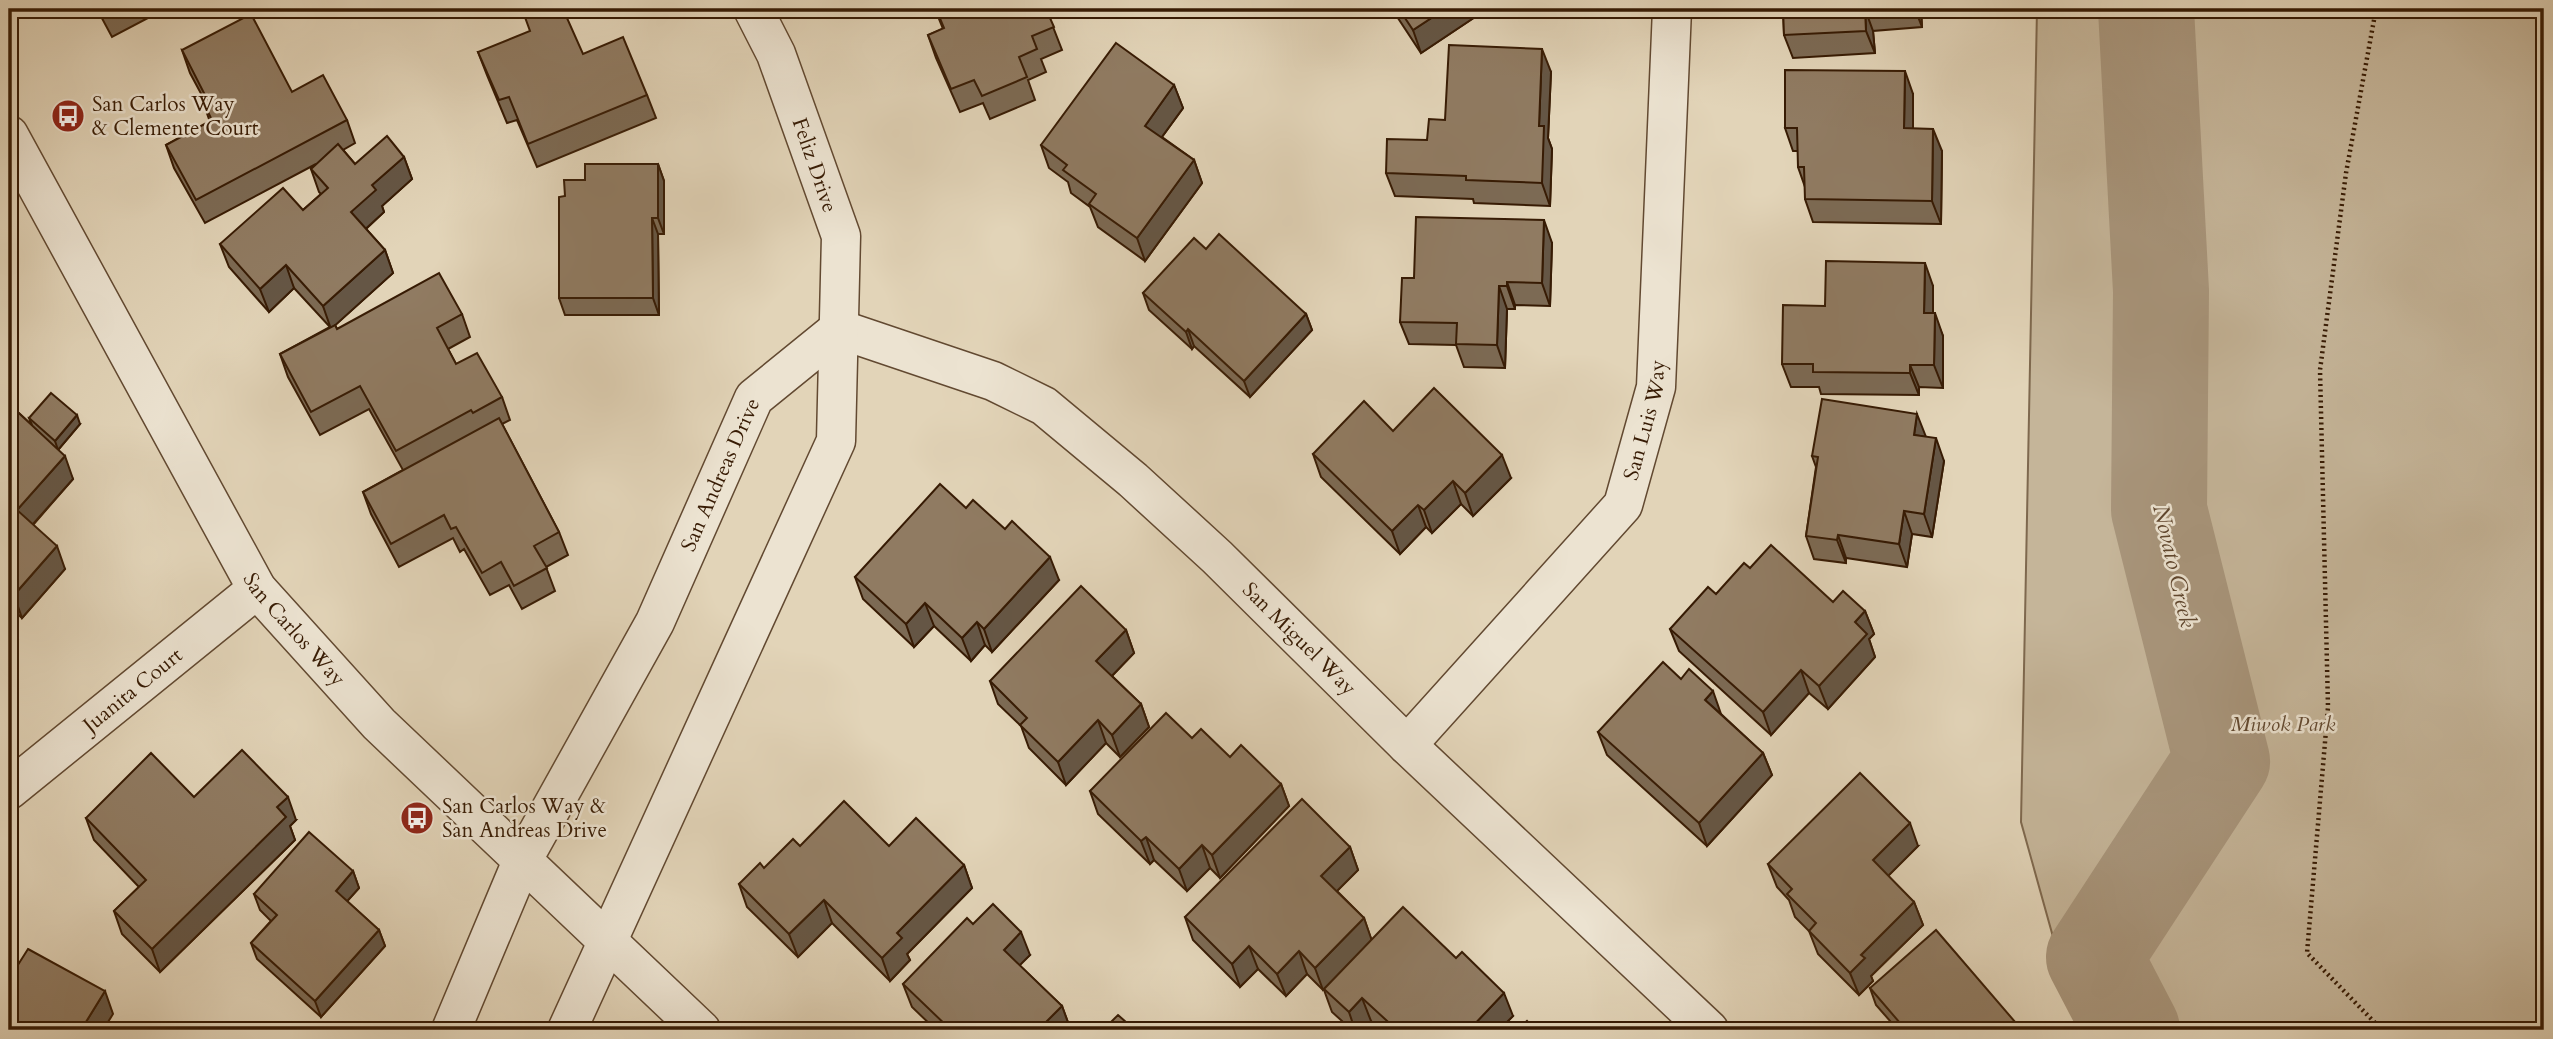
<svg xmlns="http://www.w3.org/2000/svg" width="2553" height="1039" font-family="Cardo,serif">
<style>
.green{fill:#c5b599;stroke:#7e684e;stroke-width:2}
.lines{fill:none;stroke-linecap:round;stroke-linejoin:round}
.river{stroke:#a8957b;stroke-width:96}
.street-casing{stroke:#624931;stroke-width:41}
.path{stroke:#371b04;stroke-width:4.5;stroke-dasharray:2 3.5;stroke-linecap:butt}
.street{stroke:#ece3d1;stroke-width:38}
.wall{fill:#7c6a54;stroke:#371b04;stroke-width:2}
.shaded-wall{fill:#655645;stroke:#371b04;stroke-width:2}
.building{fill:#907b62;stroke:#371b04;stroke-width:2}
.labels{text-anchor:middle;stroke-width:5;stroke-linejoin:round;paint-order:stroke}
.poi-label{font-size:21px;fill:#371b04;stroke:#ece3d1;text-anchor:start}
.street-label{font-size:21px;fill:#371b04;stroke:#ece3d1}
.park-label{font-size:21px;font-style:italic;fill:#624931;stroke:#ece3d1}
.water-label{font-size:23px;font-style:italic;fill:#5f462e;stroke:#ece3d1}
</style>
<rect width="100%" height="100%" fill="#e2d4b8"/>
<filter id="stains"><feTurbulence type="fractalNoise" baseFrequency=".00286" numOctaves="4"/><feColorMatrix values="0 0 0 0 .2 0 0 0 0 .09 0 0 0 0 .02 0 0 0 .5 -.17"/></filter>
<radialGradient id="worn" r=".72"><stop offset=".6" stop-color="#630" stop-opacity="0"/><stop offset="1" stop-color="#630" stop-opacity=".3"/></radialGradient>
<!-- green -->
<polygon class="green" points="2037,9 2544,9 2544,1030 2079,1030 2021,822"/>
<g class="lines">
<!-- river -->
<polyline class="river" points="2132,1030 2094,957 2222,761 2159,510 2161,291 2146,9"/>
<defs>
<g id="street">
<path id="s1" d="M9 135 257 589 379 724 701 1030"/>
<path id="s2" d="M839 329 993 381 1044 406 1133 480 1217 557 1407 745 1709 1030"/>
<path id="s3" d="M1407 745 1623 505 1656 387 1672 9"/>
<path id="s4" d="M9 790 257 589"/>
<path id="s5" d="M451 1030 522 861 655 622 754 398 839 329"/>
<polyline points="567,1030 836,441 841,236 776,54 753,9"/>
</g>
</defs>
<!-- street casing -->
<use href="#street" class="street-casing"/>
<!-- path -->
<polyline class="path" points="2376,9 2346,173 2320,370 2328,707 2307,953 2382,1030"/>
<!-- street -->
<use href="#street" class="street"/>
</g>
<!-- wall -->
<g class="wall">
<polygon points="97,9 165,9 112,37"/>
<polygon points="935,9 1046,9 1062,50 1041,59 1046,72 1028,80 1035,100 990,119 983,103 960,112 936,58 928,35 943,29"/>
<polygon points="1392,9 1487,9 1421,53"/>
<polygon points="1783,9 1921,9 1922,27 1873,31 1875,53 1793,58 1784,35"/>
<polygon points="182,50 292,92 347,120 355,143 343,150 355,164 404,157 412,179 382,206 384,212 366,229 385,250 393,273 335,325 337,329 462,314 470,337 448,349 456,364 502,397 510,420 502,424 559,532 568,555 546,567 555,591 522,609 509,585 490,595 464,549 460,552 453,538 399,567 371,514 363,492 403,470 369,409 320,435 288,377 280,354 330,327 294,288 269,312 229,267 220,244 303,210 321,194 319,192 311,169 316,164 205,223 174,168 166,145 210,122 203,102 205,101 190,73"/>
<polygon points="478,52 583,54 647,95 656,118 537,167 517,120 507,123 487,75"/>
<polygon points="1551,72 1548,138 1552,149 1550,206 1474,203 1473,199 1395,196 1386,173 1427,140 1445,120"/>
<polygon points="1174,85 1183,108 1162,137 1194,160 1202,183 1145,261 1098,227 1090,207 1071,193 1068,182 1049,168 1041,145"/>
<polygon points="1913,94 1913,129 1942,151 1941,224 1813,222 1805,199 1805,187 1798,167 1798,151 1793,151 1785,128"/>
<polygon points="658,164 664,181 664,234 658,234 659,315 565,315 559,298 585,180"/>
<polygon points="1552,243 1550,306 1515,305 1515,309 1507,309 1505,368 1464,367 1456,345 1409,344 1400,322 1414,278"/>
<polygon points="1206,249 1306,314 1312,330 1250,397 1194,346 1192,349 1149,310 1143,293"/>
<polygon points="1933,286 1933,313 1943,336 1943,388 1919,387 1919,395 1821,394 1819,387 1791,387 1782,364 1825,306"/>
<polygon points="9,404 32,425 29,418 80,424 58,450 73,479 33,525 65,569 22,618 9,606"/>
<polygon points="1393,431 1511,478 1473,516 1461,504 1432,533 1426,527 1400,554 1321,477 1313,454"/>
<polygon points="1926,437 1944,461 1932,537 1912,534 1907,567 1846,558 1846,563 1814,559 1806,536 1816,467 1812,456"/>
<polygon points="966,508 1059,580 992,652 985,645 971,661 934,626 914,647 863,599 855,577"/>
<polygon points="1750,568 1833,602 1865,611 1874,634 1869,639 1875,657 1828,709 1809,693 1771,735 1679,651 1670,629"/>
<polygon points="1126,630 1134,653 1112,676 1141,704 1149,727 1120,757 1106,743 1066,785 1029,748 1021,726 998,704 990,681"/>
<polygon points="1721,714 1763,753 1772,775 1707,846 1607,755 1598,732"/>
<polygon points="1192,738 1281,784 1289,806 1220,878 1210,868 1187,891 1154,860 1150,864 1098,814 1090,791"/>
<polygon points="86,818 296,820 290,826 295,840 160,972 122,934 114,911 139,887 94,840"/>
<polygon points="800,846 889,846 964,865 972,888 907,954 910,960 890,981 832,923 798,957 747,907 739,884"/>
<polygon points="1918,846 1888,876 1914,902 1923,925 1871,976 1873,981 1859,995 1818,954 1809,931 1795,917 1789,900 1777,887 1768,864"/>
<polygon points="1350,847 1358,870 1337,891 1364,918 1371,939 1513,1016 1499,1030 1381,1030 1371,1021 1361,1030 1352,1030 1332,1012 1324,990 1323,990 1307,974 1286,996 1258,969 1240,987 1193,940 1185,917"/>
<polygon points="353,871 359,888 347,901 379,930 385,946 321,1017 257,959 251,943 271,921 260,910 254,894"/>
<polygon points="973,924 1030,955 1019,965 1062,1006 1070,1028 1068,1030 936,1030 912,1007 903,984"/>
<polygon points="1870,988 2022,1030 1898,1030 1876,1005"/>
</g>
<!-- shaded-wall -->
<g class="shaded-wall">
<polygon points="1445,9 1487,9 1421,53 1413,30"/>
<polygon points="1865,9 1873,31 1875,53 1866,31"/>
<polygon points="1915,9 1921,9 1922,27"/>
<polygon points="1542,49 1551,72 1548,138 1552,149 1550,206 1542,183 1539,126"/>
<polygon points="1905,71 1913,94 1913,151 1904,128"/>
<polygon points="1174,85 1183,108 1153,149 1145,126"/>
<polygon points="1933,129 1942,151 1941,224 1932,201"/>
<polygon points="404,157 412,179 382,206 384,212 360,234 351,212 372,185"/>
<polygon points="1194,160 1202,183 1145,261 1137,238"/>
<polygon points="658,164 664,181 664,234 658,218"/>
<polygon points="652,218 658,234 659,315 653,298"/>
<polygon points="1544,220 1552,243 1550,306 1542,283"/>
<polygon points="385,250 393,273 331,329 323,306"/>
<polygon points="1925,263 1933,286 1933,335 1924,313"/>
<polygon points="286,265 294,288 269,312 260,289"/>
<polygon points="1507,282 1515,305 1515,309 1507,286"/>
<polygon points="1499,286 1507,309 1505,368 1497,345"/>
<polygon points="1935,313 1943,336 1943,388 1934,365"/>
<polygon points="1306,314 1312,330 1250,397 1244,381"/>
<polygon points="1188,329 1194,346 1192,349 1186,332"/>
<polygon points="10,342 13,350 9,356 9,343"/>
<polygon points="1910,365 1919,387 1919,395 1910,373"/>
<polygon points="1917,414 1926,437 1914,435"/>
<polygon points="77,415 80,424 58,450 55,441"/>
<polygon points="1936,438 1944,461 1932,537 1924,514"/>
<polygon points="1502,455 1511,478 1473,516 1465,493"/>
<polygon points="65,456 73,479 25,533 17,510"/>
<polygon points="1453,481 1461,504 1432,533 1424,510"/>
<polygon points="1418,505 1426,527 1400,554 1392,531"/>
<polygon points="1904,511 1912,534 1907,567 1899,544"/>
<polygon points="1838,535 1846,558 1846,563 1837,540"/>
<polygon points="57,546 65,569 22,618 14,595"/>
<polygon points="1050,557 1059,580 992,652 984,629"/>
<polygon points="925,603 934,626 914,647 906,624"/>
<polygon points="1865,611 1874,634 1869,639 1875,657 1828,709 1819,686 1855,622"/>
<polygon points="10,616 18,639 9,650 9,617"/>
<polygon points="977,622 985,645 971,661 962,638"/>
<polygon points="1126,630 1134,653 1104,684 1096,661"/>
<polygon points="1801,670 1809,693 1771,735 1763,712"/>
<polygon points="1713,691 1721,714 1705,700"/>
<polygon points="1141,704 1149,727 1120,757 1112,735"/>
<polygon points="1098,720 1106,743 1066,785 1058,762"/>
<polygon points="1763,753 1772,775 1707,846 1699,823"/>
<polygon points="1281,784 1289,806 1220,878 1212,855"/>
<polygon points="288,797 296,820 290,826 295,840 160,972 152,949 277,807"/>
<polygon points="1910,823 1918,846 1881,883 1873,860"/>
<polygon points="1146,837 1154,860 1150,864 1141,841"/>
<polygon points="1202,845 1210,868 1187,891 1179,869"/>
<polygon points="1350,847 1358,870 1329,899 1321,876"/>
<polygon points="964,865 972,888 907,954 910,960 890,981 882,958 897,933"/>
<polygon points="353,871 359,888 342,907 336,891"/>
<polygon points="824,900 832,923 798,957 789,934"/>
<polygon points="1914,902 1923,925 1871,976 1873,981 1859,995 1850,973 1861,955"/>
<polygon points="1364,918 1372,941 1323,990 1315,968"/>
<polygon points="379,930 385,946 321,1017 315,1001"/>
<polygon points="1021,932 1030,955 1012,973 1004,950"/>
<polygon points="1249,946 1258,969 1240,987 1232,964"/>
<polygon points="1299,951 1307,974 1286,996 1277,974"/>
<polygon points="105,991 113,1014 103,1030 81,1030"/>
<polygon points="1504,993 1513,1016 1499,1030 1469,1030"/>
<polygon points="1362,998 1371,1021 1361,1030 1355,1030 1349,1012"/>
<polygon points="1062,1006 1070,1028 1068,1030 1038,1030"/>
</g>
<!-- building -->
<g class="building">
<polygon points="101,9 114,9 104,15"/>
<polygon points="522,9 563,9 583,54 623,37 647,95 528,144 509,97 499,100 478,52 530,31"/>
<polygon points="936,9 1046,9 1054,27 1032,36 1037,49 1019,57 1027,77 982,96 974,80 951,89 928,35 944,28"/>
<polygon points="1399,9 1445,9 1413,30"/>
<polygon points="1783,9 1865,9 1866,31 1784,35"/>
<polygon points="251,14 292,92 323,75 347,120 196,200 166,145 212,120 203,102 207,99 182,50"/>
<polygon points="1116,43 1174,85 1145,126 1194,160 1137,238 1089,204 1096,194 1063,170 1067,165 1041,145"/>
<polygon points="1449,45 1542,49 1539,126 1544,126 1542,183 1466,180 1466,176 1386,173 1387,139 1427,140 1429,119 1445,120"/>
<polygon points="1785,70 1905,71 1904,128 1933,129 1932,201 1805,199 1804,167 1798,167 1797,128 1785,128"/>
<polygon points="387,136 404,157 372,185 376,190 351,212 385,250 323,306 286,265 260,289 220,244 283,188 303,210 328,188 311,169 338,144 355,164"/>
<polygon points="585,164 658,164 658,218 652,218 653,298 559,298 559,197 565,196 564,180 585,180"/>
<polygon points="1416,217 1544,220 1542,283 1507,282 1507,286 1499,286 1497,345 1456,344 1457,323 1400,322 1402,278 1414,278"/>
<polygon points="1219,234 1306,314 1244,381 1188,329 1186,332 1143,293 1194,238 1206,249"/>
<polygon points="1826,261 1925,263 1924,313 1935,313 1934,365 1910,365 1910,373 1813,372 1813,364 1782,364 1783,305 1825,306"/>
<polygon points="439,273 462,314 437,328 456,364 477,353 502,397 473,413 471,410 396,451 360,386 311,412 280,354 335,325 337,329"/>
<polygon points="1434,388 1502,455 1465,493 1453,481 1424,510 1418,505 1392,531 1313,454 1364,401 1393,431"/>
<polygon points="51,393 77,415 55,441 29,418"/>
<polygon points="1822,399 1917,414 1914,435 1936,438 1924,514 1904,511 1899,544 1838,535 1837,540 1806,536 1818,457 1812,456"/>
<polygon points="9,404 65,456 17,510 57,546 14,595 9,591"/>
<polygon points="499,418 559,532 534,546 547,568 514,586 501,562 482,573 456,527 451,529 444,515 391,544 363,492"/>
<polygon points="940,484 966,508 973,500 1005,529 1012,521 1050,557 984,629 977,622 962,638 925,603 906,624 855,577"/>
<polygon points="1771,545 1833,602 1843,591 1865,611 1855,622 1867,634 1819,686 1801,670 1763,712 1670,629 1708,587 1716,594 1744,563 1750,568"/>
<polygon points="1081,586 1126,630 1096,661 1141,704 1112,735 1098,720 1058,762 1020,725 1027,718 990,681"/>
<polygon points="1663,662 1681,679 1689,669 1713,691 1705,700 1763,753 1699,823 1598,732"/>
<polygon points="1166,713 1192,738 1201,729 1230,757 1241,745 1281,784 1212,855 1202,845 1179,869 1146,837 1141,841 1090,791"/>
<polygon points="242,750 288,797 277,807 286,817 152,949 114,911 146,880 86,818 151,753 194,797"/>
<polygon points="1860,773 1910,823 1873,860 1914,902 1861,955 1865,958 1850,973 1809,931 1816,923 1787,894 1792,889 1768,864"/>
<polygon points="1302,799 1350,847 1321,876 1364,918 1315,968 1299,951 1277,974 1249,946 1232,964 1185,917"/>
<polygon points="844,801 889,846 916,818 964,865 897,933 902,938 882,958 824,900 789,934 739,884 760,863 764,868 793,839 800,846"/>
<polygon points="309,832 353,871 336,891 379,930 315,1001 251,943 277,915 254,894"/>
<polygon points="993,904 1021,932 1004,950 1062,1006 1038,1030 951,1030 903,984 967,918 973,924"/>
<polygon points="1403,907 1456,958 1462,952 1504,993 1469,1030 1397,1030 1362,998 1349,1012 1324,989"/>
<polygon points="1936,930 2022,1030 1906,1030 1870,988"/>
<polygon points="28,949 105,991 81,1030 9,1030 9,979"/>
<polygon points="1118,1015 1135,1030 1103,1030"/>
<polygon points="1527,1021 1536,1030 1517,1030"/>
</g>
<!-- icons -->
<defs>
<symbol id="bus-disc" viewBox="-11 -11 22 22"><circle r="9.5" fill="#8f2418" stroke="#ece3d1"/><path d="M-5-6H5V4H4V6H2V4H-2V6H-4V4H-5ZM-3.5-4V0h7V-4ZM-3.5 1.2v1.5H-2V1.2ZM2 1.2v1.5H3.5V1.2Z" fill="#fff"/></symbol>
</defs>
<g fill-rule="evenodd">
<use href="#bus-disc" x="49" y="97" width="38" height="38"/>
<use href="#bus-disc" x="398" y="799" width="38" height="38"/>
</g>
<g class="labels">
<!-- poi labels -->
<g class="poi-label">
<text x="92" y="111">San Carlos Way<tspan x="92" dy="24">&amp; Clemente Court</tspan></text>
<text x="442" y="813">San Carlos Way &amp;<tspan x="442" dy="24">San Andreas Drive</tspan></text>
</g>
<!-- street labels -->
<g class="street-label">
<text transform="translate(815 165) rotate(71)" y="7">Feliz Drive</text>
<text dy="7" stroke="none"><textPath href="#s3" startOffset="411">San Luis Way</textPath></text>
<text dy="7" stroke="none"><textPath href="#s5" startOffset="618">San Andreas Drive</textPath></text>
<text dy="7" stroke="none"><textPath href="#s1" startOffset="572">San Carlos Way</textPath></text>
<text dy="7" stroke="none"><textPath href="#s2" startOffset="565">San Miguel Way</textPath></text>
<text dy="7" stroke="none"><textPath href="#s4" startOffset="159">Juanita Court</textPath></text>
</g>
<!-- park labels -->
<g class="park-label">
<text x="2283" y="731">Miwok Park</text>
</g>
<!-- water labels -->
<g class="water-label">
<text transform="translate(2175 566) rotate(77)" y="8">Novato Creek</text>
</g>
</g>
<!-- margin -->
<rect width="2553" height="1039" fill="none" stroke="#e2d4b8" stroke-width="35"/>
<rect x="10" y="10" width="2532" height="1018" fill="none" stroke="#371b04" stroke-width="3.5"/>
<rect x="18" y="18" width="2518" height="1004" fill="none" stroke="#371b04" stroke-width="2"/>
<rect width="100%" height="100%" filter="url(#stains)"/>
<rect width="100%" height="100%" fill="url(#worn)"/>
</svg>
